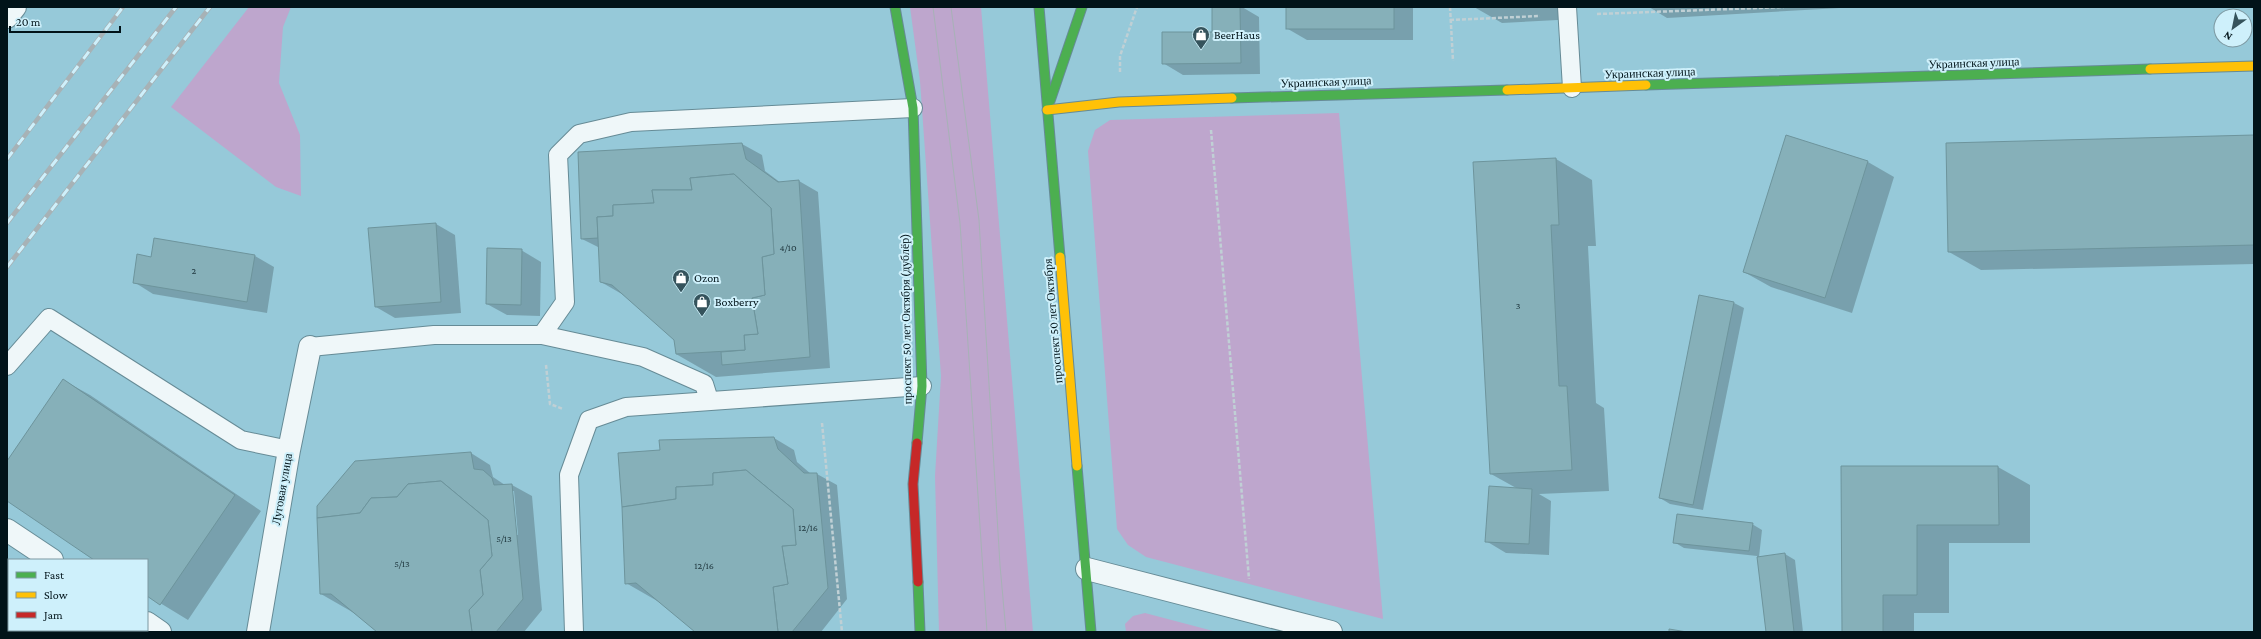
<svg xmlns="http://www.w3.org/2000/svg" width="2261" height="639" font-family="'Crimson Pro',serif">
<style>
.green{fill:#bea6cd}
.shadow{fill:#0003;fill-rule:evenodd}
.building{fill:#86b0b9;stroke:#6d949c}
.lines{fill:none;stroke-linecap:round;stroke-linejoin:round}
.lane-casing{stroke:#668b96;stroke-width:20}
.street-casing{stroke:#668b96;stroke-width:24}
.fast-casing{stroke:#668b96;stroke-width:11}
.slow-casing{stroke:#668b96;stroke-width:11}
.jam-casing{stroke:#668b96;stroke-width:11}
.path{stroke:#c0d0d5;stroke-width:2.5;stroke-dasharray:4 2;stroke-linecap:butt}
.lane{stroke:#eff7f9;stroke-width:18}
.street{stroke:#eff7f9;stroke-width:22}
.fast{stroke:#4caf50;stroke-width:9}
.slow{stroke:#ffc107;stroke-width:9}
.jam{stroke:#c62828;stroke-width:9}
.tram{stroke:#a7b2b6;stroke-width:1}
.rail-casing{stroke:#a7b2b6;stroke-width:4.5}
.rail{stroke:#cef0fb;stroke-width:3;stroke-dasharray:9;stroke-linecap:butt}
.labels{text-anchor:middle;stroke-width:4;stroke-linejoin:round;paint-order:stroke}
.number-label{font-size:10px;fill:#223a41}
.poi-label{font-size:12px;fill:#011319;stroke:#cef0fb;text-anchor:start}
.street-label{font-size:12px;fill:#011319;stroke:#cef0fb}
</style>
<rect width="100%" height="100%" fill="#96c9d9"/>
<!-- green -->
<g class="green">
<polygon points="249,7 291,7 283,27 279,83 300,135 301,196 276,187 171,107"/>
<polygon points="910,7 981,7 1033,632 939,632 935,476 941,376 920,81"/>
<polygon points="1339,113 1383,619 1146,557 1128,545 1117,529 1088,151 1095,130 1110,120"/>
<polygon points="1145,613 1217,632 1126,632 1125,624 1133,616"/>
</g>
<!-- shadow -->
<g class="shadow">
<polygon points="1213,7 1242,7 1259,17 1260,74 1183,75 1163,63 1213,33"/>
<polygon points="1287,7 1413,7 1413,40 1307,40 1288,29"/>
<polygon points="1474,7 1577,7 1577,19 1502,23"/>
<polygon points="1649,7 1858,7 1667,18"/>
<polygon points="2254,136 2254,264 1981,270 1949,252"/>
<polygon points="742,144 762,155 765,171 781,183 799,181 818,192 830,368 716,377 676,354 675,339 627,297 601,282 600,248 582,239"/>
<polygon points="1556,159 1592,180 1596,246 1588,246 1596,403 1604,408 1609,491 1539,494 1551,501 1549,555 1506,553 1486,541 1518,489 1491,474"/>
<polygon points="1868,162 1894,177 1852,313 1771,287 1744,272"/>
<polygon points="436,224 455,235 461,313 395,318 376,307"/>
<polygon points="521,250 541,262 540,316 507,315 487,304"/>
<polygon points="255,256 274,267 267,313 153,294 134,282 151,258"/>
<polygon points="1734,303 1744,308 1703,510 1670,504 1660,498"/>
<polygon points="63,380 90,395 261,511 188,620 147,595 147,560 96,560 7,500 7,463"/>
<polygon points="774,438 794,450 797,462 811,474 817,474 837,485 847,599 821,632 697,632 666,606 626,583"/>
<path d="M471 453 490 465 493 477 505 485H512L532 496 542 610 524 632H379L361 617 321 594ZM512 491H514L518 535H516Z"/>
<polygon points="1842,467 1998,467 2030,485 2030,543 1949,543 1949,613 1914,613 1914,632 1843,632"/>
<polygon points="1752,524 1762,530 1759,557 1785,554 1795,560 1803,632 1767,632 1757,556 1684,548 1674,542"/>
</g>
<!-- building -->
<g class="building">
<polygon points="1212,7 1240,7 1241,63 1162,64 1162,32 1212,32"/>
<rect x="1286" y="7" width="108" height="22"/>
<polygon points="1786,135 1868,161 1825,298 1743,272"/>
<polygon points="2254,135 2254,245 1948,252 1946,143"/>
<polygon points="742,143 746,159 778,182 799,180 810,357 722,365 721,352 745,350 744,335 758,334 752,298 765,295 762,257 774,254 771,208 734,174 690,178 692,190 652,190 654,203 613,205 613,216 597,217 598,238 581,239 578,152"/>
<polygon points="1556,158 1559,225 1551,225 1559,386 1567,386 1572,470 1490,474 1473,162"/>
<polygon points="734,174 771,208 774,254 762,257 765,295 752,298 758,334 744,335 745,350 676,354 674,340 612,285 600,282 597,217 613,216 613,205 654,203 652,190 692,190 690,178"/>
<polygon points="436,223 441,302 375,307 368,228"/>
<polygon points="154,238 255,255 247,302 133,283 137,254 151,257"/>
<polygon points="487,248 522,249 521,305 486,304"/>
<polygon points="1699,295 1734,302 1693,505 1659,498"/>
<polygon points="63,379 235,495 160,605 147,596 147,560 94,560 7,501 7,461"/>
<polygon points="774,437 778,449 804,473 817,473 828,588 792,632 778,632 773,587 788,584 782,546 796,545 793,509 746,470 713,473 713,485 676,487 676,499 622,507 618,453 660,450 659,440"/>
<polygon points="471,452 474,469 483,470 492,478 494,485 512,484 523,599 496,632 472,632 469,610 483,595 480,570 492,556 488,520 441,481 408,484 397,497 371,498 360,513 317,518 317,506 355,461"/>
<polygon points="1841,466 1998,466 1999,525 1917,525 1917,595 1883,595 1883,632 1842,632"/>
<polygon points="746,470 793,509 796,545 782,546 788,584 773,587 778,632 695,632 636,583 625,584 622,507 676,499 676,487 713,485 713,473"/>
<polygon points="441,481 488,520 492,556 480,570 483,595 469,610 472,632 377,632 331,594 320,594 317,518 360,513 371,498 397,497 408,484"/>
<polygon points="1489,486 1532,489 1529,544 1485,542"/>
<polygon points="1677,514 1753,523 1749,551 1673,543"/>
<polygon points="1785,553 1794,632 1766,632 1757,557"/>
<polygon points="1669,629 1687,632 1669,632"/>
</g>
<g class="lines">
<defs>
<g id="lane">
<polyline points="1567,7 1572,88"/>
<polyline points="542,335 565,302 558,155 579,134 631,122 913,108"/>
<polyline points="310,347 434,335 542,335 643,357 704,384 709,400"/>
<polyline points="7,366 49,318 241,440 289,450"/>
<polyline points="574,632 569,475 589,420 626,407 922,386"/>
</g>
<g id="street">
<polyline points="7,17 15,7"/>
<polyline points="7,530 52,560"/>
<polyline points="1087,569 1331,632"/>
<polyline points="147,623 160,632"/>
<polyline points="258,632 289,450 310,347"/>
</g>
<g id="fast">
<polyline points="895,7 913,108 922,386 917,443"/>
<polyline points="1039,7 1060,257"/>
<polyline points="1646,85 2150,69"/>
<polyline points="1232,98 1507,90"/>
<polyline points="1050,101 1082,7"/>
<polyline points="1077,466 1091,632"/>
<polyline points="918,582 920,632"/>
</g>
<g id="slow">
<polyline points="2150,69 2254,66"/>
<polyline points="1507,90 1646,85"/>
<polyline points="1047,110 1119,102 1232,98"/>
<polyline points="1060,257 1077,466"/>
</g>
<polyline id="jam" points="917,443 913,484 918,582"/>
</defs>
<!-- lane casing -->
<use href="#lane" class="lane-casing"/>
<!-- street casing -->
<use href="#street" class="street-casing"/>
<!-- fast casing -->
<use href="#fast" class="fast-casing"/>
<!-- slow casing -->
<use href="#slow" class="slow-casing"/>
<!-- jam casing -->
<use href="#jam" class="jam-casing"/>
<!-- path -->
<g class="path">
<polyline points="1450,7 1453,61"/>
<polyline points="1597,14 1784,7"/>
<polyline points="1450,20 1540,16"/>
<polyline points="1120,72 1120,56 1137,7"/>
<polyline points="1211,130 1249,579"/>
<polyline points="546,365 550,404 563,409"/>
<polyline points="822,423 842,632"/>
</g>
<!-- lane -->
<use href="#lane" class="lane"/>
<!-- street -->
<use href="#street" class="street"/>
<!-- fast -->
<use href="#fast" class="fast"/>
<!-- slow -->
<use href="#slow" class="slow"/>
<!-- jam -->
<use href="#jam" class="jam"/>
<!-- tram -->
<g class="tram">
<polyline points="933,7 960,223 987,632"/>
<polyline points="951,7 979,220 1000,565 1006,632"/>
</g>
<defs>
<g id="rail">
<polyline points="7,159 123,7"/>
<polyline points="7,223 176,7"/>
<polyline points="7,267 210,7"/>
</g>
</defs>
<!-- rail casing -->
<use href="#rail" class="rail-casing"/>
<!-- rail -->
<use href="#rail" class="rail"/>
</g>
<!-- icons -->
<defs>
<symbol id="shop-pin" viewBox="-11 -11 22 30"><path d="M0 17L-7.5 6A9.5 9.5 0 1 1 7.5 6Z" fill="#35535c" stroke="#cef0fb"/><path d="M-5-2.5h2.3a2.7 3.5 0 0 1 5.4 0H5L5.5 6h-11ZM-1.5-2.5h3a1.5 2.3 0 0 0-3 0Z" fill="#fff"/></symbol>
</defs>
<g fill-rule="evenodd">
<use href="#shop-pin" x="1191" y="25" width="20" height="27"/>
<use href="#shop-pin" x="671" y="268" width="20" height="27"/>
<use href="#shop-pin" x="692" y="292" width="20" height="27"/>
</g>
<g class="labels">
<!-- number labels -->
<g class="number-label">
<text x="788" y="251">4/10</text>
<text x="194" y="274">2</text>
<text x="1518" y="309">3</text>
<text x="808" y="531">12/16</text>
<text x="504" y="542">5/13</text>
<text x="402" y="567">5/13</text>
<text x="704" y="569">12/16</text>
</g>
<!-- poi labels -->
<g class="poi-label">
<text x="1214" y="39">BeerHaus</text>
<text x="694" y="282">Ozon</text>
<text x="715" y="306">Boxberry</text>
</g>
<!-- street labels -->
<g class="street-label">
<text transform="translate(1974 63) rotate(-2)" y="4">Украинская улица</text>
<text transform="translate(1650 73) rotate(-2)" y="4">Украинская улица</text>
<text transform="translate(1326 82) rotate(-2)" y="4">Украинская улица</text>
<text transform="translate(906 319) rotate(-91)" y="4">проспект 50 лет Октября (дублёр)</text>
<text transform="translate(1053 321) rotate(-95)" y="4">проспект 50 лет Октября</text>
<text transform="translate(282 489) rotate(-80)" y="4">Луговая улица</text>
</g>
</g>
<!-- border -->
<rect width="2261" height="639" fill="none" stroke="#011319" stroke-width="16"/>
<!-- legend -->
<rect x="8" y="559" width="140" height="72" fill="#cef0fb" stroke="#7c98a1"/>
<rect x="16" y="572" width="20" height="6" fill="#4caf50" stroke="#7c98a1"/>
<text x="44" y="579" font-size="12" fill="#011319">Fast</text>
<rect x="16" y="592" width="20" height="6" fill="#ffc107" stroke="#7c98a1"/>
<text x="44" y="599" font-size="12" fill="#011319">Slow</text>
<rect x="16" y="612" width="20" height="6" fill="#c62828" stroke="#7c98a1"/>
<text x="44" y="619" font-size="12" fill="#011319">Jam</text>
<!-- north arrow -->
<g transform="translate(2233 28) rotate(213)"><circle r="19" fill="#cef0fb" stroke="#7c98a1"/>
<path d="M0-3L7 15L0 10L-7 15Z" fill="#35535c"/>
<text y="-6" font-size="11" font-weight="bold" text-anchor="middle" fill="#011319">N</text>
</g>
<!-- scale -->
<path d="M10 26v6h110v-6" fill="none" stroke="#011319" stroke-width="2"/>
<text x="16" y="26" font-size="12" fill="#011319" stroke="#cef0fb" stroke-width="3" paint-order="stroke">20 m</text>
</svg>
